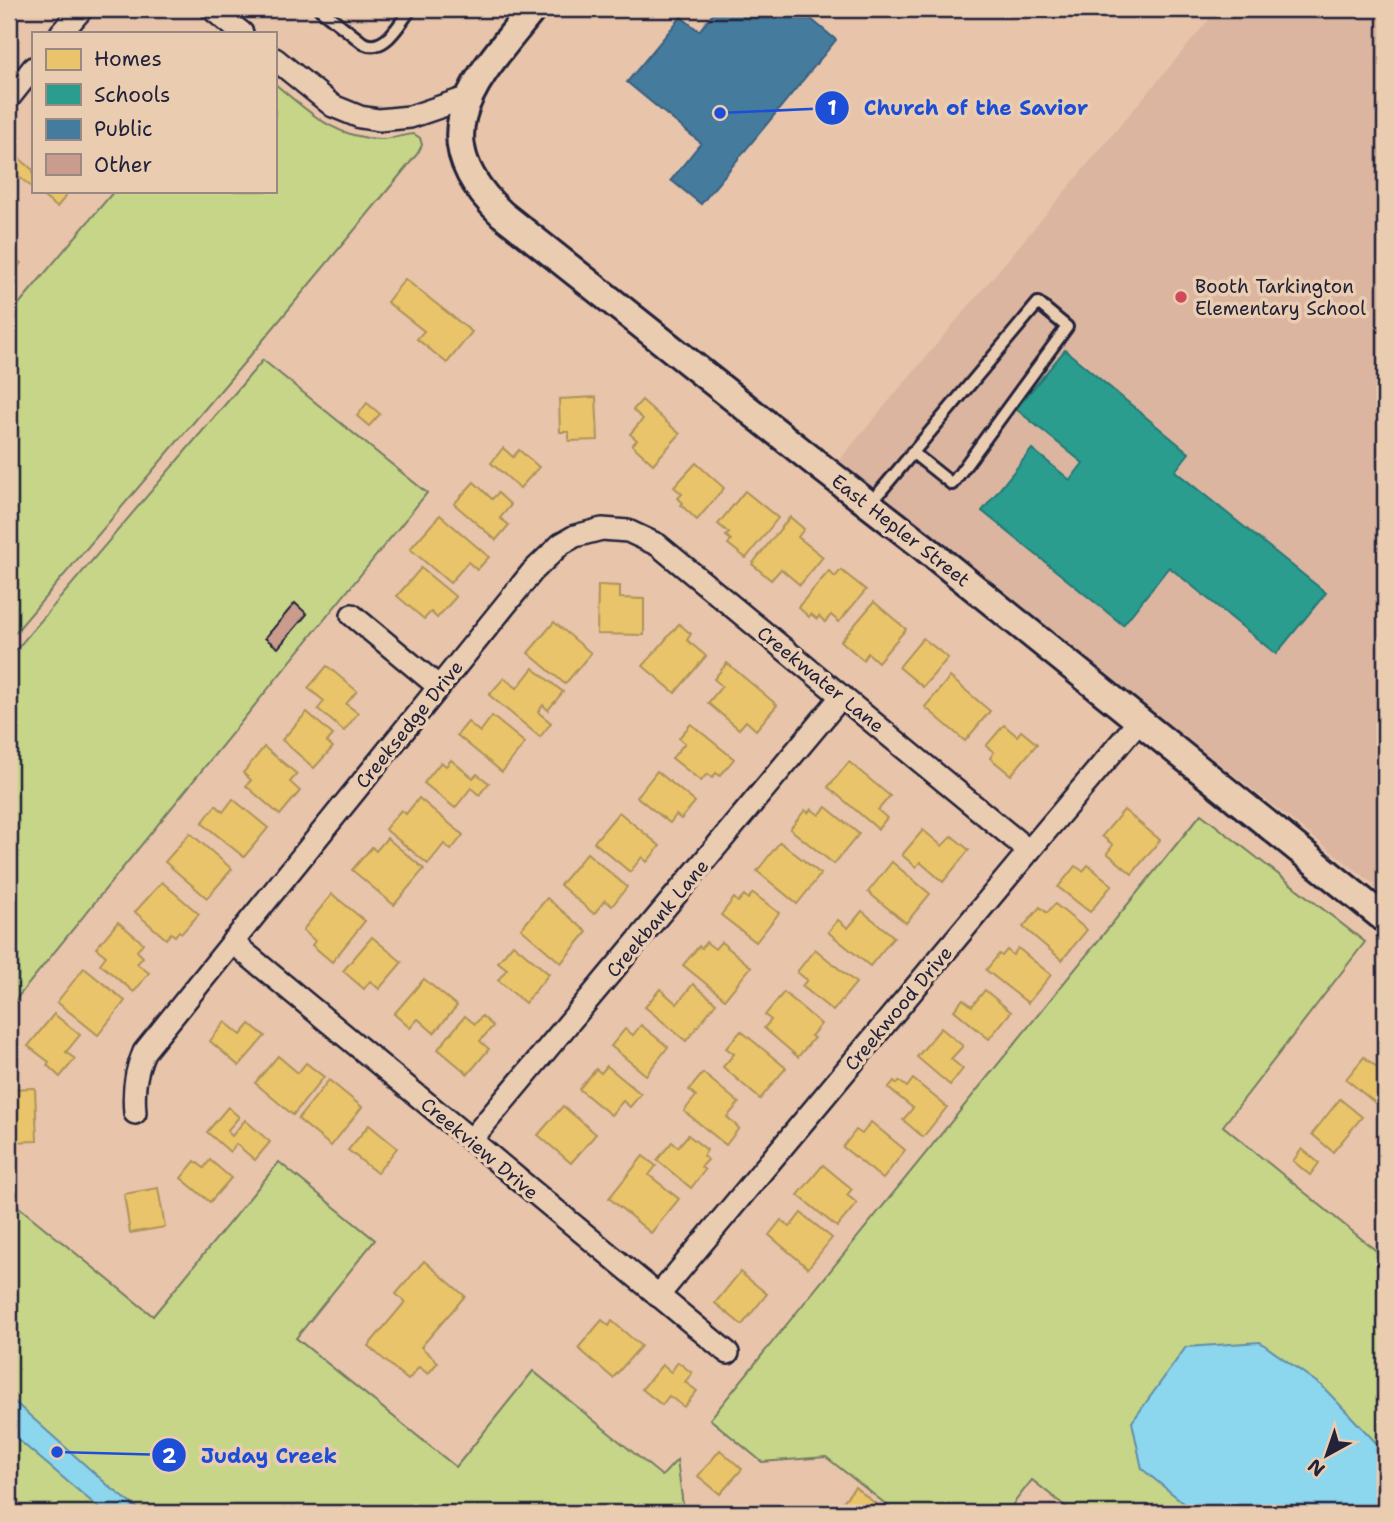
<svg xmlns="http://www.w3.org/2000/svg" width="1394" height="1522" font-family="'Shantell Sans',sans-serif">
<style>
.built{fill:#dbb59f}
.green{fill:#c7d588;stroke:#747c62;stroke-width:2}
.water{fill:#8cd6ee;stroke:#628ea6;stroke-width:2}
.homes{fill:#e9c46a;stroke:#ad935c;stroke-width:2}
.schools{fill:#2a9d8f;stroke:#287876;stroke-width:2}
.public{fill:#457b9d;stroke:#3a6080;stroke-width:2}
.building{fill:#ca9c8d;stroke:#22223b;stroke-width:2}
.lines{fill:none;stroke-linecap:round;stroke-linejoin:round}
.service-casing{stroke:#22223b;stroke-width:16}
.minor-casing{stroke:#22223b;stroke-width:26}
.tertiary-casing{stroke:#22223b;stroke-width:32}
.service{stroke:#eaccb1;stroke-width:10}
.minor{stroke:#eaccb1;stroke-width:21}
.tertiary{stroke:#eaccb1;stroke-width:26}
.poi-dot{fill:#d1495b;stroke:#eaccb1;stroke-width:2.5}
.labels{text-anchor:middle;stroke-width:7;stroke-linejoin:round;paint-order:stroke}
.poi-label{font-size:19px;fill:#22223b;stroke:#eaccb1;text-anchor:start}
.street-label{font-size:19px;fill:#22223b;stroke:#eaccb1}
.leader{fill:none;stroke:#1d4ed8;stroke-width:2.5}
.callout-dot{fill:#1d4ed8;stroke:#eaccb1;stroke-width:2.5}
.mark-label{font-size:21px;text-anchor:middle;font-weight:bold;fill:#fff}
.callout-label{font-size:21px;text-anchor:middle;font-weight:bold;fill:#1d4ed8;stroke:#eaccb1;stroke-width:7;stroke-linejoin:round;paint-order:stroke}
</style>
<rect width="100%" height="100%" fill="#e8c4aa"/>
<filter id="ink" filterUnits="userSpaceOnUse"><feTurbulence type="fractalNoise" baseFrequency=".0143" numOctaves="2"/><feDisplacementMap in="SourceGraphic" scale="14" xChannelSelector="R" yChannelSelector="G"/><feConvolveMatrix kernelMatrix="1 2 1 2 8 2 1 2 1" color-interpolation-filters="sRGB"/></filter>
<g filter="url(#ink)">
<!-- built -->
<polygon class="built" points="1218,9 1385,9 1385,893 836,464"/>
<!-- green -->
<g class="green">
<path d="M275 84C308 111 335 139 381 139 392 139 403 135 414 134L420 138 422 145 418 153 396 180 254 351 9 640V298L18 305 114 191H275Z"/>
<polygon points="263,360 427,493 9,1008 9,658"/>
<polygon points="1201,814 1365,942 1223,1126 1385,1258 1385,1513 1074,1513 1032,1480 1006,1513 897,1513 826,1457 762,1462 710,1419"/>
<polygon points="279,1162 375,1240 296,1338 456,1467 533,1371 662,1476 677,1460 684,1513 9,1513 9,1199 153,1316"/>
</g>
<!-- water -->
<g class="water">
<polygon points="1260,1342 1322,1386 1385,1452 1385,1513 1196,1513 1142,1469 1132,1422 1186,1347"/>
<polygon points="9,1397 111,1488 144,1513 105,1513 9,1432"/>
</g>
<!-- homes -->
<g class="homes">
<polygon points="13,153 33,170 33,188 9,169 9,158"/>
<polygon points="36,191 59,191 66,196 57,207"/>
<polygon points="11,256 21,263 13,273 9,269 9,258"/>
<polygon points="405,279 472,332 447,363 417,339 424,331 387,302"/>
<polygon points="596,397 598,440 569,441 569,432 560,432 559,399"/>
<polygon points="642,400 680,434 653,464 632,445 637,440 630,434 643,419 633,410"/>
<polygon points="367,403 380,414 369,426 357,416"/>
<polygon points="503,448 513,457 519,450 539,467 520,488 491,463"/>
<polygon points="696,463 724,488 697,520 681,505 683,503 678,498 682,494 674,487"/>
<polygon points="474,482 492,499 498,493 511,505 500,518 509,525 496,540 454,504"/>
<polygon points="745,491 778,518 746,558 728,544 731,540 726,536 729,533 718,524"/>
<polygon points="440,515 489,557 477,570 468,562 450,583 410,549"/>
<polygon points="790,517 804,529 798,537 823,557 800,585 781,569 771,580 752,564"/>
<polygon points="421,568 456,597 437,618 431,612 424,619 397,596"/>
<polygon points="841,570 866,590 839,622 831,615 825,622 819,616 817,619 811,614 809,617 798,607 829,571 835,577"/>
<polygon points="598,585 620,586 620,598 644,599 644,635 597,634"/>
<polygon points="874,602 906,629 878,662 868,653 863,660 841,641"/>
<polygon points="554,622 591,653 565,684 528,653"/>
<polygon points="679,624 691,634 687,640 706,656 675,693 643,666"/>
<polygon points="923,638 948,658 923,687 899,667"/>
<polygon points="727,663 777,705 756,730 746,721 739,729 708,703 722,686 714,679"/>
<polygon points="327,666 357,691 346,704 358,713 344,731 318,709 324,701 308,688"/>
<polygon points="533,668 563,692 548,710 543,705 538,712 551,723 540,737 489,695 504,678 517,688"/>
<polygon points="950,677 990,711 965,741 925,707"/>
<polygon points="307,712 333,735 327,742 333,747 314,768 282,740"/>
<polygon points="492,716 525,743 502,772 457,735 468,722 480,732"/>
<polygon points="691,724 734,759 720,776 716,773 712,778 707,774 701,781 672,758 685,743 679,738"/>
<polygon points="1004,725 1017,736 1021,731 1037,744 1011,775 990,758 994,752 986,746"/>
<polygon points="264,747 297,774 290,782 300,791 280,815 246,786 251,780 243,773"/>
<polygon points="451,760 473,778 477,774 489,783 479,795 471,788 455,808 424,783 441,762 446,766"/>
<polygon points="849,762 890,796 878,810 887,818 878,829 828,787"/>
<polygon points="657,771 695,802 681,819 676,815 670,823 637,797"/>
<polygon points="419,798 463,835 451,850 444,844 428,864 385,829 401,810 406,814"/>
<polygon points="233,799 268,828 244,857 202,823 216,805 223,812"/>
<polygon points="826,807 859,834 834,864 790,829 805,810 808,813 811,809 819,815"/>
<polygon points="1124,810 1160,840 1132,874 1107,853 1113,845 1102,836"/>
<polygon points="619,812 660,846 647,862 642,857 630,872 594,842"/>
<polygon points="923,830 942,846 952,836 969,850 943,882 920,862 916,867 902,855"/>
<polygon points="190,833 232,869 207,898 165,862"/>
<polygon points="387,838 424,869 394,905 352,870 372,847 376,851"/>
<polygon points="780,842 821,874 797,904 757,871"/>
<polygon points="587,853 627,887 612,906 605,900 594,914 560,885"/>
<polygon points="892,862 930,894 906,923 868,892"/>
<polygon points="1088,865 1112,885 1090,912 1058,887 1075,866 1083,871"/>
<polygon points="162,882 199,914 182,933 179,931 175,936 171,933 166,939 135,912"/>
<polygon points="753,893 779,913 756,942 721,915 734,898 738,902 744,895 748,899"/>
<polygon points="332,894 365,921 332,962 312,945 315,941 303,930"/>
<polygon points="547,898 587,932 561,963 521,929"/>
<polygon points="1055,904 1087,930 1062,960 1023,927 1040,907 1047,913"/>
<polygon points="862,911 894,937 870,966 828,932 838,920 848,928"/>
<polygon points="118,922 143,943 137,951 143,957 137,964 149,973 134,992 100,964 106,956 96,948"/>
<polygon points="372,937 402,962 379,989 370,981 364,989 343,971"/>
<polygon points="706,942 715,949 721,942 751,967 725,999 683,965 699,946 702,948"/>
<polygon points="513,944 549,974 525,1003 498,980 507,969 498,962"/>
<polygon points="1018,948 1051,975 1028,1003 986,970 999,954 1002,956 1007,950 1013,955"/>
<polygon points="815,949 856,983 833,1011 802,986 807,980 797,972"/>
<polygon points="84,968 125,1001 98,1035 57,1002"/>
<polygon points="424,979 457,1006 434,1033 418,1019 410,1028 394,1014"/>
<polygon points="693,984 716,1003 686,1041 645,1007 660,989 677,1004"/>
<polygon points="985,990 1011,1012 989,1039 954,1010 963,999 972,1006"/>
<polygon points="784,992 821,1024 811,1036 814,1038 798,1057 764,1028 771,1020 765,1015"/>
<polygon points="54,1014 80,1035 66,1052 75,1059 60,1077 47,1065 49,1062 28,1046"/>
<polygon points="465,1016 475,1024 482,1016 493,1026 480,1041 489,1049 468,1074 438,1049"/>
<polygon points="225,1022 241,1035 250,1024 265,1036 239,1066 210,1041"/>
<polygon points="641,1025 668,1047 646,1075 611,1046 625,1029 633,1035"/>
<polygon points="941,1028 963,1046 951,1059 963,1069 950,1085 917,1057"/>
<polygon points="741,1031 786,1068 760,1099 723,1067 734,1054 726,1048"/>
<polygon points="278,1056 298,1073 306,1063 324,1077 293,1115 255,1083"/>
<polygon points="1364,1057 1385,1074 1385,1111 1346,1079"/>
<polygon points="607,1066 641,1094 630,1107 623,1101 611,1115 579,1089 596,1069 601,1073"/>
<polygon points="703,1073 739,1103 727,1117 739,1128 726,1145 684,1111 696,1096 689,1090"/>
<polygon points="913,1079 947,1107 923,1137 903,1120 913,1108 888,1088 894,1081 897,1084 899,1081 907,1087"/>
<polygon points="329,1080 362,1107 331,1146 298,1119"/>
<polygon points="35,1088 37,1141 9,1142 9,1089"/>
<polygon points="1340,1099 1362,1117 1333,1152 1312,1134"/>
<polygon points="563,1106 596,1134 571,1163 538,1135"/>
<polygon points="228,1107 239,1117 227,1131 232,1136 245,1120 270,1142 255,1160 236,1144 230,1152 207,1132"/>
<polygon points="871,1122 905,1150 883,1179 843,1147 856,1130 862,1134"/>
<polygon points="369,1125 397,1148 377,1173 348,1150"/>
<polygon points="688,1135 707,1150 703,1156 708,1160 701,1167 705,1170 691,1188 657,1160 672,1142 678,1147"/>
<polygon points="1302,1149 1319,1163 1310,1175 1293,1161"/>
<polygon points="643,1156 656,1166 649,1175 679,1199 651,1233 609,1198"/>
<polygon points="210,1160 231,1178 210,1202 181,1178 195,1161 204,1168"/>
<polygon points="823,1165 852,1189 847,1195 857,1203 837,1227 798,1195"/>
<polygon points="158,1188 165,1227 130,1233 124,1194"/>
<polygon points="801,1213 832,1238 808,1268 769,1235 781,1220 790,1227"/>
<polygon points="424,1261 465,1296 421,1347 438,1362 428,1374 419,1367 408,1380 368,1346 405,1302 396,1294"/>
<polygon points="740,1272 767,1294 742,1325 715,1303"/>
<polygon points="602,1320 609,1326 612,1321 641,1346 613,1378 578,1348"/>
<polygon points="678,1362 692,1373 685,1382 697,1391 684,1407 669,1396 662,1405 642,1389 662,1365 671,1372"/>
<polygon points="720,1450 742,1469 720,1494 698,1476"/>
<polygon points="855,1487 876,1504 868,1513 840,1513 836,1510"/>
</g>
<!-- schools -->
<polygon class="schools" points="1065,350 1189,453 1175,471 1326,593 1276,654 1169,567 1123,625 982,511 1032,449 1070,480 1083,463 1016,409"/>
<!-- public -->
<polygon class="public" points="717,9 799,9 836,40 701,204 671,180 701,143 627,82 681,17 699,31"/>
<!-- building -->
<polygon class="building" points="295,603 307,614 278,648 265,638"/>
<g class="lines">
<defs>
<g id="service">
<path d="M320 9 363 43C385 54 399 23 411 9"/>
<polyline points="869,505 1038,303 1067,327 952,484 912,452"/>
</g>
<g id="minor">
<polyline points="212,9 242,33"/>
<polyline points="61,33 82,9"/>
<polyline points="275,59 333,106 360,117 379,120 410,117 469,97"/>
<polyline points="9,98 33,68"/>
<polyline points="352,615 439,687"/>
<polyline points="232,942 728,1353"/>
<path d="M135 1113C133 1091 135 1073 144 1052L532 572 561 544 575 536 602 529 628 531 658 545 1029 851"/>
<polyline points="471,1140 842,696"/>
<polyline points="658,1296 1029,851 1139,721"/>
</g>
<path id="tertiary" d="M533 9C477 79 418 134 502 214L817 464 920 544 1385 919"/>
</defs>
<!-- service casing -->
<use href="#service" class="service-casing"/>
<!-- minor casing -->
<use href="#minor" class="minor-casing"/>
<!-- tertiary casing -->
<use href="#tertiary" class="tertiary-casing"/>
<!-- service -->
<use href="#service" class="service"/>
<!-- minor -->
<use href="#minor" class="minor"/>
<!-- tertiary -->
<use href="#tertiary" class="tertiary"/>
</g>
</g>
<!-- markers -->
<circle class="poi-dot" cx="1181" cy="297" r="7"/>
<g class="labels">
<!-- poi labels -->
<g class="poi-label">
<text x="1195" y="293">Booth Tarkington<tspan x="1195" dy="22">Elementary School</tspan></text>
</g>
<!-- street labels -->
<g class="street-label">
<text transform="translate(901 530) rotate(38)" y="7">East Hepler Street</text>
<text transform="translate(821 679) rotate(39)" y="7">Creekwater Lane</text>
<text transform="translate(409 724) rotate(-51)" y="7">Creeksedge Drive</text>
<text transform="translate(657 918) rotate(-50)" y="7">Creekbank Lane</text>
<text transform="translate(898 1008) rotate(-50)" y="7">Creekwood Drive</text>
<text transform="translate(480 1148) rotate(40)" y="7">Creekview Drive</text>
</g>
</g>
<!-- callouts -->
<path class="leader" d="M720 113L832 108M57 1452L169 1455"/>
<g class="callout-dot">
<circle cx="720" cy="113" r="7"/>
<circle cx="57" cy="1452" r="7"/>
<circle cx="832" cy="108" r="18"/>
<circle cx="169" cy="1455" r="18"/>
</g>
<g class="mark-label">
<text x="832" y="115">1</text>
<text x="169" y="1463">2</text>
</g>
<g class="callout-label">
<text x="976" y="115">Church of the Savior</text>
<text x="269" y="1463">Juday Creek</text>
</g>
<!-- margin -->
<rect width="1394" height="1522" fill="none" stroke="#eaccb1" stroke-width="35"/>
<rect x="18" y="18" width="1359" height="1487" fill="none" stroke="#22223b" stroke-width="2.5" filter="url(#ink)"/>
<!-- legend -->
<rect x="32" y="32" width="245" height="161" fill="#eaccb1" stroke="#9a8882" stroke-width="2"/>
<rect x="46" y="49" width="35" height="21" fill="#e9c46a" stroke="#9a8882" stroke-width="2"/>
<text x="94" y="66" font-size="21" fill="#22223b">Homes</text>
<rect x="46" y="84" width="35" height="21" fill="#2a9d8f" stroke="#9a8882" stroke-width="2"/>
<text x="94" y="102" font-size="21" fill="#22223b">Schools</text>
<rect x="46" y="119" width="35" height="21" fill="#457b9d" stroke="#9a8882" stroke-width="2"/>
<text x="94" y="136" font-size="21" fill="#22223b">Public</text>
<rect x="46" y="154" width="35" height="21" fill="#ca9c8d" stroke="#9a8882" stroke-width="2"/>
<text x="94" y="172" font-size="21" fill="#22223b">Other</text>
<!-- north arrow -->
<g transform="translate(1327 1455) rotate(220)" stroke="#eaccb1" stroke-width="5" paint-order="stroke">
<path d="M0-5L12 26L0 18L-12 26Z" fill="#22223b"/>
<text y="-10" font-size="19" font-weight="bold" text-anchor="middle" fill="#22223b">N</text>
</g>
</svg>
